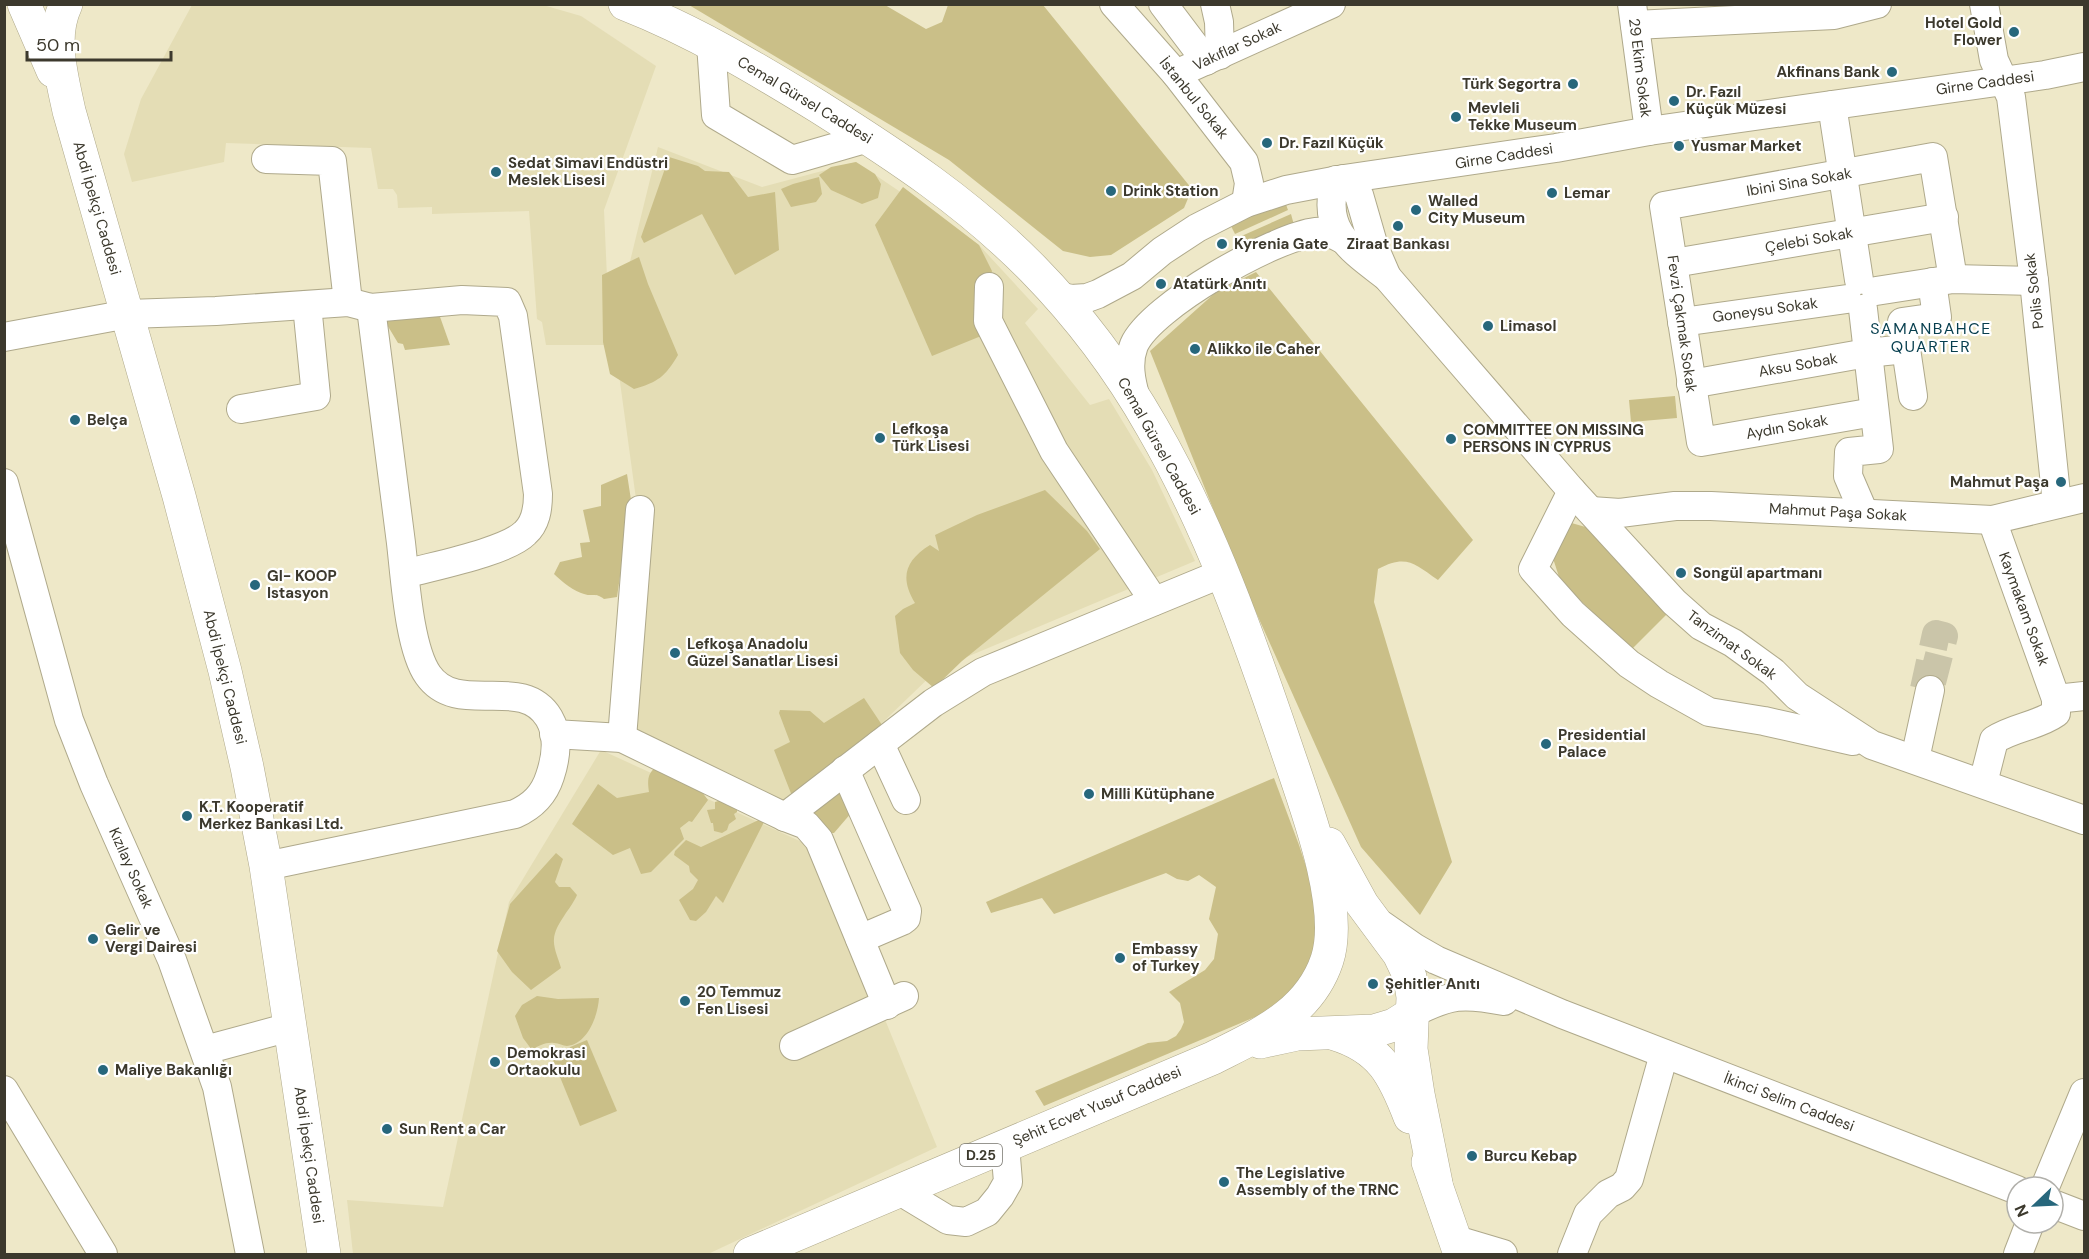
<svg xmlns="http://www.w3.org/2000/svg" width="2089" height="1259" font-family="'DM Sans',sans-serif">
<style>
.built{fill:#e4ddb5}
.green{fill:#cabf88}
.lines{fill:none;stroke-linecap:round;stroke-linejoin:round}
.minor-tunnel{stroke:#cac5a9;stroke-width:28;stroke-dasharray:28 14;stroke-linecap:butt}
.minor-casing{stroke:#afa98b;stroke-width:30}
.major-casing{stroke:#afa98b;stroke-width:34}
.minor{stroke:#fff;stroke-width:28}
.major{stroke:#fff;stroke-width:33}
.poi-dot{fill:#27677c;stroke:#fff;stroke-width:2}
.labels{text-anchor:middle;stroke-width:4.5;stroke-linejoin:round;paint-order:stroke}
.shield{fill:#fff;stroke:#76746c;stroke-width:1.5}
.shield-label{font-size:14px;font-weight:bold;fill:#3c392d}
.poi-label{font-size:15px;font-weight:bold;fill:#3c392d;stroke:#fff;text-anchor:start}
.street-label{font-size:15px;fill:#3c392d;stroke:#fff}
.neighbourhood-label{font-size:16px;letter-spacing:1.5px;fill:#063e4e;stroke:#fff}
</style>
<rect width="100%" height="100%" fill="#eee8c8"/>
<!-- built -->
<g class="built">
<polygon points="192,5 543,5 581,16 656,66 604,210 610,345 546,345 542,322 537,319 529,211 432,214 432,207 398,208 397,195 393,189 378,189 371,148 226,143 224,162 132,182 124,154 141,99"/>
<polygon points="658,147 762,187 856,162 979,245 1038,309 1025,323 1090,405 1109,399 1152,470 1195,561 938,669 826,777 784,805 636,733 636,499 613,331"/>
<polygon points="601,750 815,848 937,1147 708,1254 353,1254 347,1200 443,1207 509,902"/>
</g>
<!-- green -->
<g class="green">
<polygon points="689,5 885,5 926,29 942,22 948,5 1043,5 1192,189 1184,208 1111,255 1090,257 1063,251 949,160"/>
<polygon points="669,157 698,166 705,171 729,172 748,197 775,192 779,250 735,275 702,214 644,243 641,237"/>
<polygon points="856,162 875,174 881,184 878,198 862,204 831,190 819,175 831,167"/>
<polygon points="819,177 822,194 816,202 791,207 781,189 793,184"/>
<polygon points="903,187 979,245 992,271 981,309 986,334 932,356 875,225"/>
<polygon points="1284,199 1288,210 1235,234 1230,224"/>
<polygon points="1291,214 1294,225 1242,249 1237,238"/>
<path d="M639 257 648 284 678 355C665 377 658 382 634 389L610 374 603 342 602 275Z"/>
<path d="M1256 272 1473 540 1438 580C1414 563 1406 554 1378 569L1374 602 1452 862 1420 915 1361 847 1242 581 1150 351 1216 292Z"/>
<polygon points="439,314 450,345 405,350 403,344 398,343 386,323 386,316"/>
<polygon points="1675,396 1677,418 1631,422 1629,400"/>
<path d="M627 474 631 500 617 597 604 599C595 592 593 597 584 594 575 592 561 581 554 574L560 562 582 557 580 543 590 542 583 510 601 506V485Z"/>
<path d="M1045 490 1087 531 1100 549 962 661 934 688 913 670 900 653 895 616 903 609 915 603C899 577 906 560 930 545L939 551 935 535 977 515Z"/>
<polygon points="1568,522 1589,528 1669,612 1631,650 1560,580 1549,546"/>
<polygon points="864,698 882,725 794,801 774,750 790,742 779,713 780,710 810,711 824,723"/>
<path d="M661 763 693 780 708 800 692 822 689 821 680 828 684 839 651 872 641 874 630 848 613 855 572 824 598 784 617 798 649 792C647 777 648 772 661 763Z"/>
<polygon points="836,778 852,812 834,833 820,833 804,808"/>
<polygon points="1274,778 1299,845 1322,916 1319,957 1293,1001 1044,1106 1035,1091 1148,1043 1167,1041 1176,1036 1181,1029 1184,1022 1180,1003 1169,992 1205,970 1214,959 1218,934 1209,919 1216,887 1199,875 1188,881 1177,879 1166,873 1054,914 1042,898 991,913 986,902"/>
<polygon points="728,798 737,807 737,812 734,814 736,819 729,824 727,830 722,833 714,831 713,823 711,823 707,810 715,809 715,802"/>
<polygon points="767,816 723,903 716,896 706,912 696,921 690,920 679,900 693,889 698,880 690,872 689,866 674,855 675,851 686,840 701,847"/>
<path d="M556 853 563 859 555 882 559 887H570L577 895C571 909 555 924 554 939 553 948 559 960 561 968L531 990 512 972 497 951 510 904Z"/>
<path d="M537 996 558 999 599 998C598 1015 588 1044 567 1046 563 1046 559 1043 554 1043 546 1042 538 1046 532 1050L523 1038 515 1016 522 1005Z"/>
<polygon points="587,1040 617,1111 580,1126 551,1055"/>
</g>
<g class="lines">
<!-- minor-tunnel -->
<polyline class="minor-tunnel" points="1924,689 1936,634 1944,636 1930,690"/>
<defs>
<g id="minor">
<polyline points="1114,4 1176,74 1244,162 1249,183 1246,203"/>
<polyline points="1163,4 1206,61"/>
<polyline points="1215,4 1219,22 1220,55"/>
<polyline points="1632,4 1649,131"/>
<polyline points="1984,4 1994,60 2011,97 2034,281 2057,504"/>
<polyline points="1635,25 1834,15 1877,4"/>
<polyline points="711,44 716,115 792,160 868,138"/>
<polyline points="1176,74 1331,4"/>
<polyline points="1832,105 1859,280"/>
<polyline points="266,159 332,161 348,302"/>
<polyline points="1344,179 1359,195 1374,247 1387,277"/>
<path d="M1336 180C1319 230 1352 250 1387 277L1572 491 1674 602 1701 626 1733 643 1773 672 1797 696 1872 745 2084 820"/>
<polyline points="1674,263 1944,217"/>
<polyline points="989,287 988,321 1054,451 1154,601"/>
<polyline points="1876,291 1953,279 2034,281"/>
<polyline points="1058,296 1071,299 1087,298 1098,294 1132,276 1162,251 1197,228 1246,203 1286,190 1344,179 1556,148 1649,131 2045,75 2084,67"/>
<polyline points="1863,309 1879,449 1849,452 1848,476 1864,513"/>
<polyline points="1682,322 1847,299"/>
<path d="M4 337 128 314 216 311 348 302 371 308 462 300 507 302 513 316 538 494C538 509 536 523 525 533 506 552 433 566 405 574"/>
<polyline points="1691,384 1867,353 1906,349"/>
<polyline points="1913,396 1902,322 1937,317 1932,282"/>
<path d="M1136 399C1131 381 1127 363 1134 345 1151 306 1274 237 1316 232 1326 231 1333 234 1342 239"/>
<polyline points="241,409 316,396 307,305"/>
<polyline points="1874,412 1701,442 1664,206 1933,157 1953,279"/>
<polyline points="4,483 69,720 94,784 172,960 217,1087 250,1254"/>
<polyline points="1572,491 1533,569 1573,614 1629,664 1659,684 1709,712 1764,721 1853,741"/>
<polyline points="1591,511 1620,513 1675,506 1711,506 1992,520 2084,498"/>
<polyline points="2056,699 2084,696"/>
<polyline points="554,734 622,738 785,817 806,825 819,840 887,1005"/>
<polyline points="622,738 640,510"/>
<polyline points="880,744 906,800"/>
<polyline points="1915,759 1930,690"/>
<polyline points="845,770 907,911 906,918 902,921 860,939"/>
<path d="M1983 783 1994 740C2014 727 2038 726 2056 713V699L1992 520"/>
<polyline points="785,817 933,703 983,672 1223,573"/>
<path d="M266 866 515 814C533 806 544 795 550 776 556 758 559 735 549 718 522 673 458 718 428 675 409 648 405 577 401 543 391 465 381 387 371 308"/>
<polyline points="1382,925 1415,948 1436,960 1562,1014 2017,1190"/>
<path d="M1413 1013C1450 994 1463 993 1504 1001"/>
<polyline points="794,1046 904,996"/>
<polyline points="205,1050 290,1027"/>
<polyline points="4,1090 103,1254"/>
<polyline points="2045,1187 2084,1093"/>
<polyline points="900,1191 948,1220 966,1222 987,1212 1000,1196 1008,1182 1005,1145"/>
<polyline points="2053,1204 2084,1216"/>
<polyline points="1456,1240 1503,1254"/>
<polyline points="1572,1254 1588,1214 1608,1194 1622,1187 1629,1179 1664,1054"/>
<polyline points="2018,1254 2030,1223"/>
</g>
<g id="major">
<polyline points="24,4 53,71"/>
<path d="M66 4C50 37 62 78 69 111L179 496 225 671 247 767 266 866 324 1254"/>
<path d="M625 4C694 31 757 69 819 107 898 157 967 202 1033 269 1080 317 1119 369 1152 427 1210 527 1249 638 1286 747 1304 801 1345 906 1327 960 1309 1014 1260 1034 1213 1058L750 1254"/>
<polyline points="1329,844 1362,904 1399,954 1410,977 1413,997 1411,1049 1418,1094 1436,1183"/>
<path d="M1335 1034C1381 1048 1394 1075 1410 1117"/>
<polyline points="1260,1042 1297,1034 1374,1031 1394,1025 1413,1013"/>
<polyline points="1428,1162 1460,1254"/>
</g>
</defs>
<!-- minor casing -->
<use href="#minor" class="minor-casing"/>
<!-- major casing -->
<use href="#major" class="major-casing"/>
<!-- minor -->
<use href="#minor" class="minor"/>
<!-- major -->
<use href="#major" class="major"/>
</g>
<!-- markers -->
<g class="poi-dot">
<circle cx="2014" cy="32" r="6"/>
<circle cx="1892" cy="72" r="6"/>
<circle cx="1573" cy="84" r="6"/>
<circle cx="1674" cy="101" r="6"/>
<circle cx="1456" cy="117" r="6"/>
<circle cx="1267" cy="143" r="6"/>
<circle cx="1679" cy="146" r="6"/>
<circle cx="496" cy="172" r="6"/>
<circle cx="1111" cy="191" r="6"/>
<circle cx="1552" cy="193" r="6"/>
<circle cx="1416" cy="210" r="6"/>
<circle cx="1398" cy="226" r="6"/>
<circle cx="1222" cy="244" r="6"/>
<circle cx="1161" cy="284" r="6"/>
<circle cx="1488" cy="326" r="6"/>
<circle cx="1195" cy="349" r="6"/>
<circle cx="75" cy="420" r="6"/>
<circle cx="880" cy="438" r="6"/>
<circle cx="1451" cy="439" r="6"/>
<circle cx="2061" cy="482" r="6"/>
<circle cx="1681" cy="573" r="6"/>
<circle cx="255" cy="585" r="6"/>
<circle cx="675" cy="653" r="6"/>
<circle cx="1546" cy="744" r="6"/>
<circle cx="1089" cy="794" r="6"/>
<circle cx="187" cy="816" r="6"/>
<circle cx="93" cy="939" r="6"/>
<circle cx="1120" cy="958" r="6"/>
<circle cx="1373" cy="984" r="6"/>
<circle cx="685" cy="1001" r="6"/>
<circle cx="495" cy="1062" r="6"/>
<circle cx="103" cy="1070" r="6"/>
<circle cx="387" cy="1129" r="6"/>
<circle cx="1472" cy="1156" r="6"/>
<circle cx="1224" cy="1182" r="6"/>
</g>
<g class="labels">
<!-- shield labels -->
<rect class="shield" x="960" y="1144" width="42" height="22" rx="4.5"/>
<g class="shield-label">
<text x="981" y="1160">D.25</text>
</g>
<!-- poi labels -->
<g class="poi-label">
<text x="2002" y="28" text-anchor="end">Hotel Gold<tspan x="2002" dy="17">Flower</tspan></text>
<text x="1880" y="77" text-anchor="end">Akfinans Bank</text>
<text x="1561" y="89" text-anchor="end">Türk Segortra</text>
<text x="1686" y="97">Dr. Fazıl<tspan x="1686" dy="17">Küçük Müzesi</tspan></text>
<text x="1468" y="113">Mevleli<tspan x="1468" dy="17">Tekke Museum</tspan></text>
<text x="1279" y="148">Dr. Fazıl Küçük</text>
<text x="1691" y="151">Yusmar Market</text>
<text x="508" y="168">Sedat Simavi Endüstri<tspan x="508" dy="17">Meslek Lisesi</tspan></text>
<text x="1123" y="196">Drink Station</text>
<text x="1564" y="198">Lemar</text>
<text x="1428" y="206">Walled<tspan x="1428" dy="17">City Museum</tspan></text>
<text x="1234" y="249">Kyrenia Gate</text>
<text x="1398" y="249" text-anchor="middle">Ziraat Bankası</text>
<text x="1173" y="289">Atatürk Anıtı</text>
<text x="1500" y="331">Limasol</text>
<text x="1207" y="354">Alikko ile Caher</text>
<text x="87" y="425">Belça</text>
<text x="892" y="434">Lefkoşa<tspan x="892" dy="17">Türk Lisesi</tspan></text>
<text x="1463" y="435">COMMITTEE ON MISSING<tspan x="1463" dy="17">PERSONS IN CYPRUS</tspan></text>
<text x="2049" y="487" text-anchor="end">Mahmut Paşa</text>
<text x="1693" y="578">Songül apartmanı</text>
<text x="267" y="581">GI- KOOP<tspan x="267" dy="17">Istasyon</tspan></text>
<text x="687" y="649">Lefkoşa Anadolu<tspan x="687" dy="17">Güzel Sanatlar Lisesi</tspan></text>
<text x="1558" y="740">Presidential<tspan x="1558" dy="17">Palace</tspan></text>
<text x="1101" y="799">Milli Kütüphane</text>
<text x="199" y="812">K.T. Kooperatif<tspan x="199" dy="17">Merkez Bankasi Ltd.</tspan></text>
<text x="105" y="935">Gelir ve<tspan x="105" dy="17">Vergi Dairesi</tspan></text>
<text x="1132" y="954">Embassy<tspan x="1132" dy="17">of Turkey</tspan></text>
<text x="1385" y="989">Şehitler Anıtı</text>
<text x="697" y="997">20 Temmuz<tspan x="697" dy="17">Fen Lisesi</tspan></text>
<text x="507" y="1058">Demokrasi<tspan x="507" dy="17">Ortaokulu</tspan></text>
<text x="115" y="1075">Maliye Bakanlığı</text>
<text x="399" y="1134">Sun Rent a Car</text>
<text x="1484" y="1161">Burcu Kebap</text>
<text x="1236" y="1178">The Legislative<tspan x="1236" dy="17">Assembly of the TRNC</tspan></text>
</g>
<!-- street labels -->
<g class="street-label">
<text transform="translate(1237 46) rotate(-25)" y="5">Vakıflar Sokak</text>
<text transform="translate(1640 68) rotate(83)" y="5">29 Ekim Sokak</text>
<text transform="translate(1985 83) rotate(-8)" y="5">Girne Caddesi</text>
<text transform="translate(1194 98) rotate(51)" y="5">İstanbul Sokak</text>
<text transform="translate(805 100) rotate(31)" y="5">Cemal Gürsel Caddesi</text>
<text transform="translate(1504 156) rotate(-9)" y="5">Girne Caddesi</text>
<text transform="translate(1799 182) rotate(-10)" y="5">Ibini Sina Sokak</text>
<text transform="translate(97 208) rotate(74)" y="5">Abdi İpekçi Caddesi</text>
<text transform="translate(1809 240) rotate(-10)" y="5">Çelebi Sokak</text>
<text transform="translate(2034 291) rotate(-97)" y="5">Polis Sokak</text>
<text transform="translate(1765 310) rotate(-8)" y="5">Goneysu Sokak</text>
<text transform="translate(1682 324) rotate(82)" y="5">Fevzi Çakmak Sokak</text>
<text transform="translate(1798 365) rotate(-10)" y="5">Aksu Sobak</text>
<text transform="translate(1787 427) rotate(-10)" y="5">Aydın Sokak</text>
<text transform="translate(1159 446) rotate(61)" y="5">Cemal Gürsel Caddesi</text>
<text transform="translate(1838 512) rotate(3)" y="5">Mahmut Paşa Sokak</text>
<text transform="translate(2024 609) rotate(70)" y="5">Kaymakam Sokak</text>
<text transform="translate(1732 645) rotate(36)" y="5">Tanzimat Sokak</text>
<text transform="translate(225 677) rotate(76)" y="5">Abdi İpekçi Caddesi</text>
<text transform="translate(131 868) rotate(66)" y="5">Kızılay Sokak</text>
<text transform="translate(1789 1102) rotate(21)" y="5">İkinci Selim Caddesi</text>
<text transform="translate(1097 1106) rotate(-23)" y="5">Şehit Ecvet Yusuf Caddesi</text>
<text transform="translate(309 1155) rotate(82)" y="5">Abdi İpekçi Caddesi</text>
</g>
<!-- neighbourhood labels -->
<g class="neighbourhood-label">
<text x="1931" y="334">SAMANBAHCE<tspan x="1931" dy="18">QUARTER</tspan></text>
</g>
</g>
<!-- border -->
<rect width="2089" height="1259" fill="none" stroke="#3c392d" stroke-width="12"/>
<!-- north arrow -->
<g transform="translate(2035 1205) rotate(247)"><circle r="28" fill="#ffffff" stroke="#b1b0ab" stroke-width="1.5"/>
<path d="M0-4.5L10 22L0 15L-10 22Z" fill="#27677c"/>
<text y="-9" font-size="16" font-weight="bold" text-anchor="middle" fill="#3c392d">N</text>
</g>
<!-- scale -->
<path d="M27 51v9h144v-9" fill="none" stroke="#3c392d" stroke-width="3"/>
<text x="36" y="51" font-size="18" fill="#3c392d" stroke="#ffffff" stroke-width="4.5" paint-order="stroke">50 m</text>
</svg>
